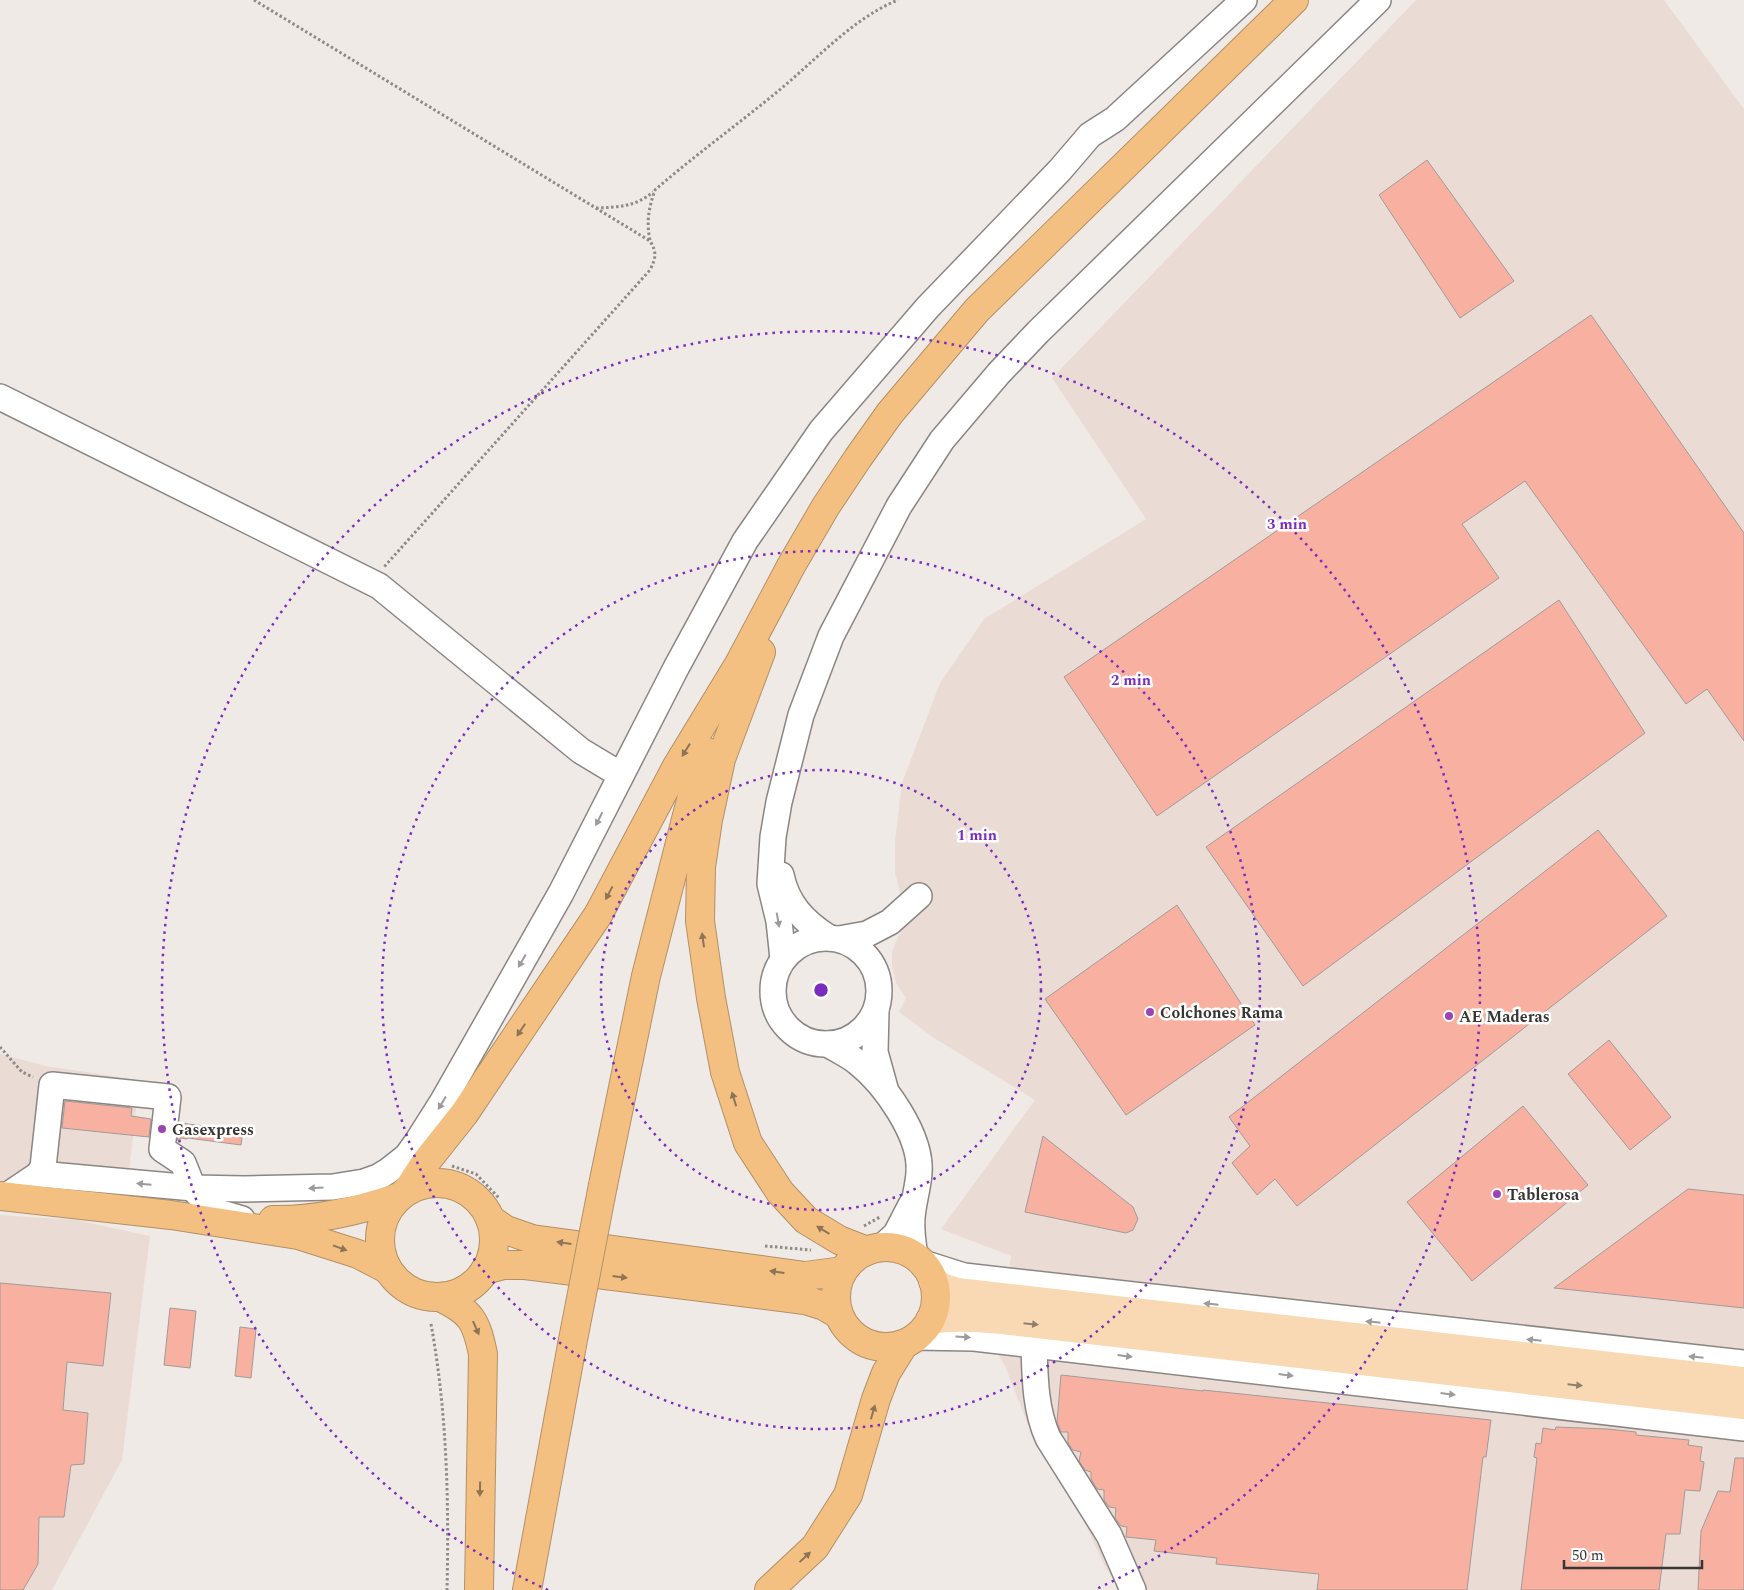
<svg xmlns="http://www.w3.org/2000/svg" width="1744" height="1590" font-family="Spectral,serif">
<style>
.built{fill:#eadcd5}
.building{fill:#f8b1a1;stroke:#a19a99}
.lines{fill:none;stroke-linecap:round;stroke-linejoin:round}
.minor-casing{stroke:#8b8683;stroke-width:28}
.major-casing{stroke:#b29067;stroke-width:30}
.highway-casing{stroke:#b29067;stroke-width:30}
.path{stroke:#8d8a87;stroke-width:3;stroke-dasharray:2.5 2.5;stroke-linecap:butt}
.minor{stroke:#fff;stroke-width:25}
.major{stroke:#f8d9b4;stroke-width:28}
.highway{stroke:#f3c082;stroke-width:28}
.highway-bridge-casing{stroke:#b29067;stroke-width:30;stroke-linecap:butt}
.highway-bridge{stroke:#f3c082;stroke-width:28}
.oneway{fill:#8c7457}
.oneway2{fill:#9c9a9a}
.oneway3{fill:#8e7f6e}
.ring{fill:none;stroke:#7b2cbf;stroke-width:2.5;stroke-dasharray:2.5 5}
.poi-dot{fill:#9844b3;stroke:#fff;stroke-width:2}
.labels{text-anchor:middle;stroke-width:5;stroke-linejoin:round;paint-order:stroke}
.poi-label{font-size:16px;font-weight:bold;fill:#383634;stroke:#fff;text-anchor:start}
.centre{fill:#7b2cbf;stroke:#fff;stroke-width:2.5}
.ring-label{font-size:15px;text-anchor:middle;font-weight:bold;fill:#7b2cbf;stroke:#fff;stroke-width:5;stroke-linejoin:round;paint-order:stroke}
</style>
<rect width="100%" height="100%" fill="#f0eae6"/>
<!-- built -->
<g class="built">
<polygon points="1416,0 1664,0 1744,109 1744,1590 1121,1590 1105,1567 1066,1482 1030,1430 1005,1366 996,1351 1011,1256 941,1229 1035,1100 934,1038 899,1012 906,998 896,983 892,967 892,952 898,937 908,923 895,873 895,841 902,783 940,683 984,619 1146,519 1052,378"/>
<polygon points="0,1054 46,1066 133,1079 139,1084 126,1198 0,1185"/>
<polygon points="0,1215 76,1220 150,1236 122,1460 52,1590 0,1590"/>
</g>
<!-- building -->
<g class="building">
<polygon points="1427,160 1514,281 1460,318 1379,195"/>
<polygon points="1591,315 1744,533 1744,741 1707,689 1686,704 1525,481 1462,524 1499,578 1157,816 1064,677"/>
<polygon points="1559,600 1645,733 1303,986 1206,847"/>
<polygon points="1598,830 1667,916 1297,1206 1275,1179 1257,1195 1232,1163 1250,1146 1229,1117"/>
<polygon points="1177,905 1255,1025 1126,1115 1045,999"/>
<polygon points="1609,1040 1671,1117 1630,1150 1568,1074"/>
<polygon points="65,1101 132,1108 131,1116 151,1119 149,1137 62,1128"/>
<polygon points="1523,1106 1588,1185 1472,1281 1407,1202"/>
<polygon points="180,1123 243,1131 241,1145 188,1138 187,1139 180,1138 180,1140 177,1140"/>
<polygon points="1043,1136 1133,1207 1138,1219 1133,1230 1126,1233 1025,1212"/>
<polygon points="1688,1189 1744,1195 1744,1308 1554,1288"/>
<polygon points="0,1283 111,1293 103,1366 67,1362 63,1410 88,1413 84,1464 71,1465 64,1517 39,1517 38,1564 23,1590 0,1590"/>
<polygon points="170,1308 196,1311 190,1368 164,1365"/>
<polygon points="240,1327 256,1329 251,1378 235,1376"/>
<polygon points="1061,1375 1203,1391 1203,1390 1491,1420 1486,1457 1483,1457 1467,1590 1317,1590 1319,1574 1216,1564 1217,1558 1154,1551 1156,1540 1126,1537 1127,1527 1121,1526 1115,1518 1116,1508 1109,1507 1104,1500 1104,1490 1097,1489 1091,1479 1091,1472 1085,1470 1079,1461 1081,1452 1073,1450 1068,1443 1068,1432 1061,1432 1057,1422"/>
<polygon points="1556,1427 1608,1429 1636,1432 1636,1435 1689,1440 1688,1445 1702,1447 1700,1461 1704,1462 1700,1491 1685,1490 1680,1534 1666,1534 1659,1590 1521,1590 1537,1458 1534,1457 1536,1443 1541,1444 1543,1428 1555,1430"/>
<polygon points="1735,1458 1744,1458 1744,1590 1698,1590 1701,1531 1718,1491 1730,1492"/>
</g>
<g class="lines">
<defs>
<g id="minor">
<polyline points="0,397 379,586 581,751 621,775"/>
<path d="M781 875C787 904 804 922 828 937"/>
<circle cx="826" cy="991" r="53"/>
<polyline points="839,939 867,934 890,922 919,896"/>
<polyline points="783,959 779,921 770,884 773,837 779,802 801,715 831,636 899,506 942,440 999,373 1038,332 1378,0"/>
<polyline points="876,1010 875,1052 885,1088"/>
<path d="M828 1044C837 1050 849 1055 857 1062 885 1084 922 1136 919 1173 918 1188 913 1203 912 1218 911 1231 913 1244 915 1256"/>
<polyline points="39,1174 43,1167 52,1085 168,1097 162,1149 183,1163 193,1188 208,1206 218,1212 242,1219"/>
<polyline points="5,1197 39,1174 193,1188 244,1189 333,1187 364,1182 378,1177 388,1171 407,1156 417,1142 443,1101 561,893 676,668 745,541 821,431 928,307 1060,170 1090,135 1115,119 1244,0"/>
<polyline points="882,1247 896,1234 911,1205"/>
<polyline points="923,1263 964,1276 1744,1363"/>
<polyline points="915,1337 974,1338 1744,1428"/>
<path d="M1034 1346C1035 1377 1035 1409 1048 1438L1109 1535 1133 1590"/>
</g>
<g id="major">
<polyline points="933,1281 944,1288 957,1292 1744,1381"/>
<path d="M930 1320C954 1316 977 1318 1002 1320L1744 1405"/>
</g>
<g id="highway">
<polyline points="761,652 721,759 708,820 701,867 700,921 711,998 725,1072 748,1143 780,1192 806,1220 839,1240 867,1251"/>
<circle cx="437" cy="1240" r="57"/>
<polyline points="603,1185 646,976 692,796 707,752"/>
<polyline points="407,1191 426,1162 464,1114 598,915 677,766 739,664 791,566 826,506 858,458 890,413 977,310 1294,0"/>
<polyline points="0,1196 171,1215 298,1235 358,1254 387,1269"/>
<polyline points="490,1219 506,1230 532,1239 805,1276 843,1271"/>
<path d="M273 1220C316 1221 358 1211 399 1197"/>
<circle cx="886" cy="1297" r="50"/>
<polyline points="485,1270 503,1265 525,1265 805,1300 824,1306 839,1315"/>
<path d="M440 1297C471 1312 476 1320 483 1354L479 1590"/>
<polyline points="527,1590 572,1345"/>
<polyline points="769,1590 815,1547 848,1495 876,1399 886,1373 904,1344"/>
</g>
</defs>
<!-- minor casing -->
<use href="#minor" class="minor-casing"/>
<!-- major casing -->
<use href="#major" class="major-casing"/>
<!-- highway casing -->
<use href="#highway" class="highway-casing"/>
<!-- path -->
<g class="path">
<path d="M254 0 650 241C657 252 656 258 650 270L384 567"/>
<path d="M596 208C618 207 635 207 653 192"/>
<path d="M650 240C646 222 649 207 655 190 694 156 737 125 777 92 815 61 853 18 898 0"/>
<polyline points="0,1047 22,1072 33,1077"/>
<polyline points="452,1166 476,1174 499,1198"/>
<polyline points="864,1226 880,1217"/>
<polyline points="765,1246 811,1250"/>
<path d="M431 1324C447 1412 449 1501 447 1590"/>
</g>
<!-- minor -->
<use href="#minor" class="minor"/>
<!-- major -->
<use href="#major" class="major"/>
<!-- highway -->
<use href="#highway" class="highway"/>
<defs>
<polyline id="highway-bridge" points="572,1345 603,1185"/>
</defs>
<!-- highway-bridge casing -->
<use href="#highway-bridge" class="highway-bridge-casing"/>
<!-- highway-bridge -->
<use href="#highway-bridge" class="highway-bridge"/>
</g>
<!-- one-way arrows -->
<defs><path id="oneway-solid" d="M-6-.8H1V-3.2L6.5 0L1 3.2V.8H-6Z" transform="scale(1.25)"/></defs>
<g class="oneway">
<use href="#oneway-solid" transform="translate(686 750) rotate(122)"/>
<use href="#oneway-solid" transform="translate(609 893) rotate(118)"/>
<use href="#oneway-solid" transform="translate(703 940) rotate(-98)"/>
<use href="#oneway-solid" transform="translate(521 1030) rotate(124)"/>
<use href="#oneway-solid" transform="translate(734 1099) rotate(-107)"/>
<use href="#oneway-solid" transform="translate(823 1230) rotate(-149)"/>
<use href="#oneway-solid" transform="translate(564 1243) rotate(-172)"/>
<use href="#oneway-solid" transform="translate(340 1248) rotate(20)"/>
<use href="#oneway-solid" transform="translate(777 1272) rotate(-172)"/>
<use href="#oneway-solid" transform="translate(620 1277) rotate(7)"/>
<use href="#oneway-solid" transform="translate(476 1328) rotate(66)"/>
<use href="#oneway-solid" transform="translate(873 1412) rotate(-74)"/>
<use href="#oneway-solid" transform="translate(480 1489) rotate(91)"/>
<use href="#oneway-solid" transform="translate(805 1557) rotate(-43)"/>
</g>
<g class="oneway2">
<use href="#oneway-solid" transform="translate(599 819) rotate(117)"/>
<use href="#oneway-solid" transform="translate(778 920) rotate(80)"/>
<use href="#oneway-solid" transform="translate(522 961) rotate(120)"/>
<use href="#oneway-solid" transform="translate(442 1103) rotate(121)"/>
<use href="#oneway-solid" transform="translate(144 1184) rotate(-175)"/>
<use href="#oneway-solid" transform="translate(316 1188) rotate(177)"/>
<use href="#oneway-solid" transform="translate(1211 1304) rotate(-174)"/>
<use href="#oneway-solid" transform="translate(1373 1322) rotate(-174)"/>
<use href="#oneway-solid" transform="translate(963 1337) rotate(3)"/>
<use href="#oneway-solid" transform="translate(1534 1340) rotate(-174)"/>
<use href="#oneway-solid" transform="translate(1125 1356) rotate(7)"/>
<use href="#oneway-solid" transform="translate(1696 1357) rotate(-174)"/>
<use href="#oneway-solid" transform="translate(1286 1375) rotate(7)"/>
<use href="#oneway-solid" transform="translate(1448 1394) rotate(7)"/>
</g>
<g class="oneway3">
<use href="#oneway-solid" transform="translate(1031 1324) rotate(6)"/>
<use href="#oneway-solid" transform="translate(1575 1385) rotate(6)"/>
</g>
<!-- distance rings -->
<g class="ring">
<circle cx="821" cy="990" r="220"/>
<circle cx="821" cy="990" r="439"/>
<path d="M548 1590A659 659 0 1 1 1094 1590"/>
</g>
<!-- markers -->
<g class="poi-dot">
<circle cx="1150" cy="1012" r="5"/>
<circle cx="1449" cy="1016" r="5"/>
<circle cx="162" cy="1129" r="5"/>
<circle cx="1497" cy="1194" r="5"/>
</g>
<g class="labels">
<!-- poi labels -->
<g class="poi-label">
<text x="1160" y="1018">Colchones Rama</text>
<text x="1459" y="1022">AE Maderas</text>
<text x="172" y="1135">Gasexpress</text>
<text x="1507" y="1200">Tablerosa</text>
</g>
</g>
<circle cx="821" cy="990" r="8" class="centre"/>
<g class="ring-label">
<text x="1287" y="529">3 min</text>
<text x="1131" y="685">2 min</text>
<text x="977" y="840">1 min</text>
</g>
<!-- scale -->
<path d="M1564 1560v8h138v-8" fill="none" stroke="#383634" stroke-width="2.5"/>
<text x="1572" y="1560" font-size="15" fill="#383634" stroke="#ffffff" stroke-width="4" paint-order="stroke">50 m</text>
</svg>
